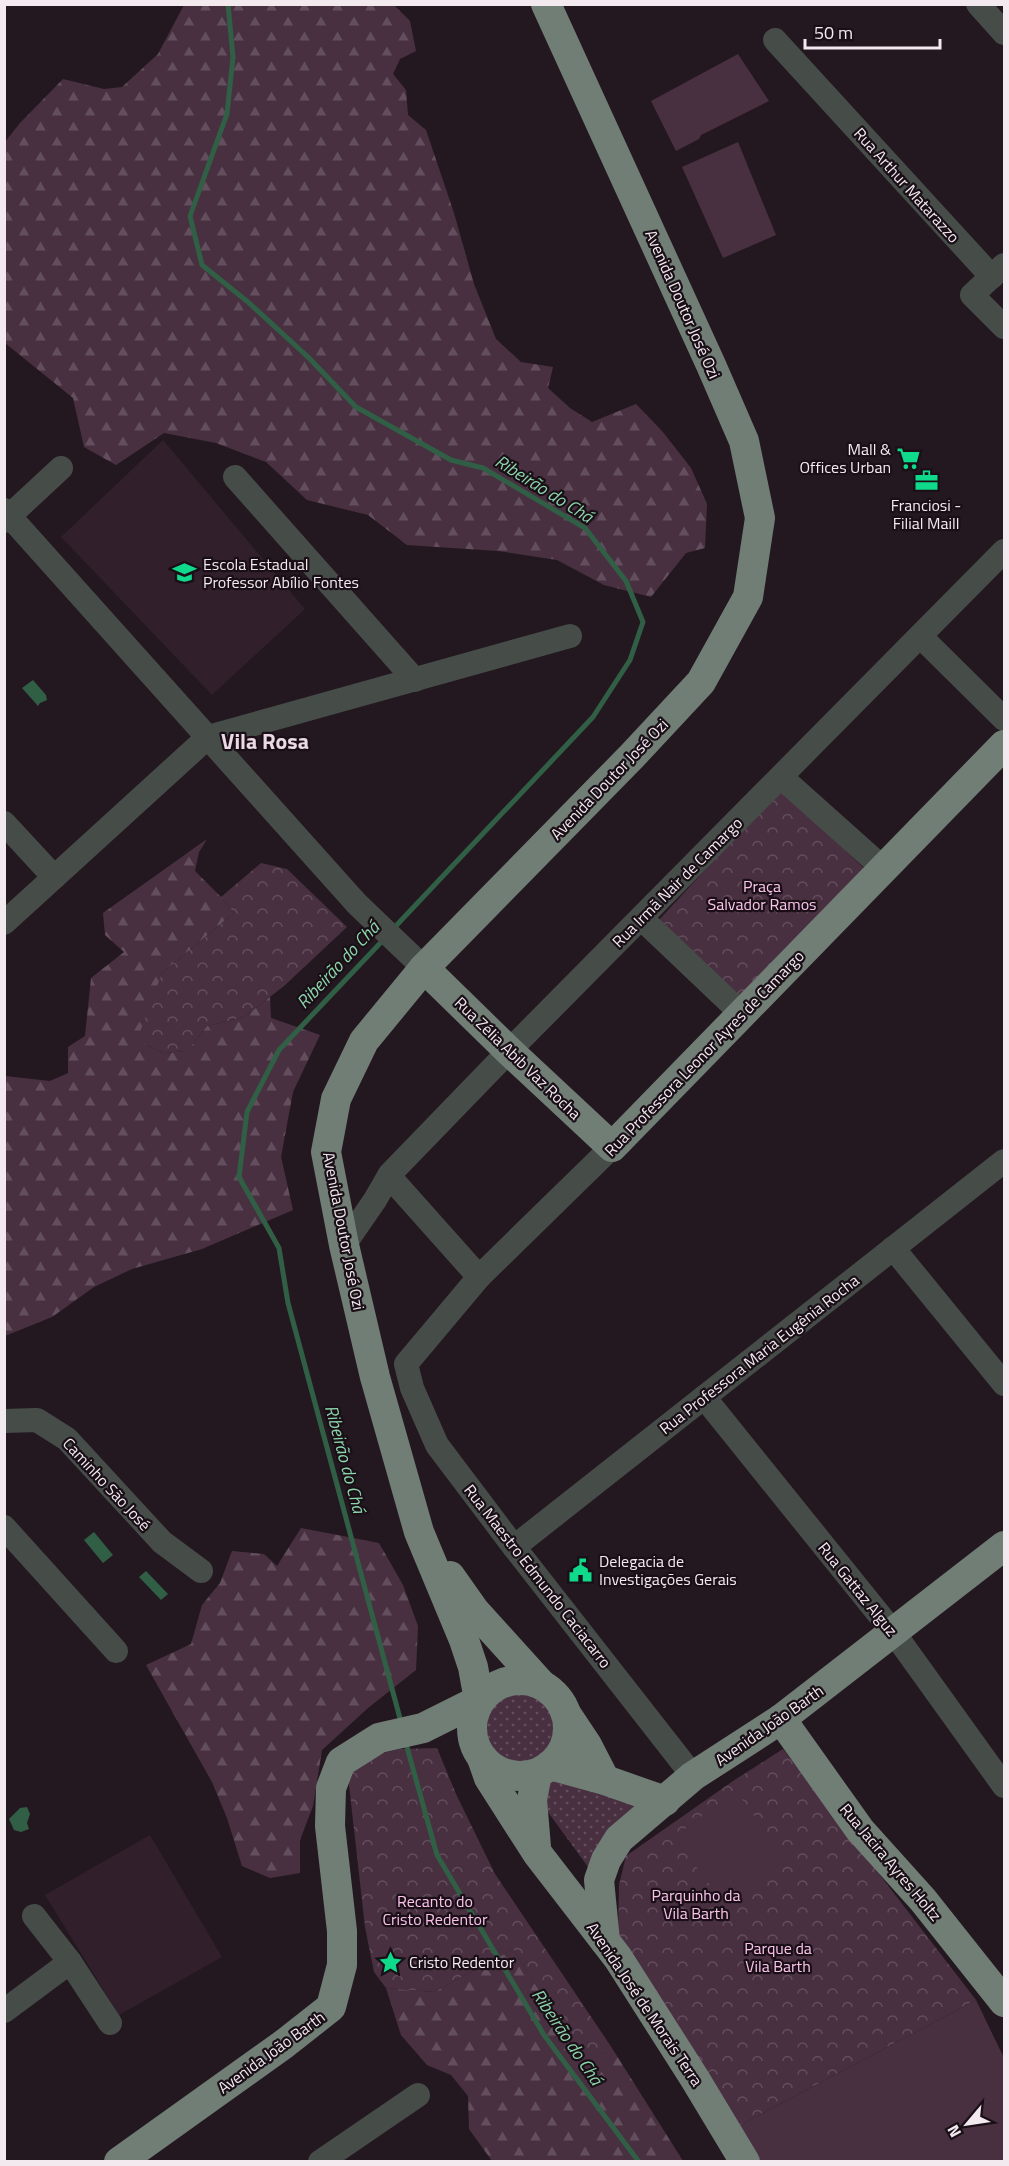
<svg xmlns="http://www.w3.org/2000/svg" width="1009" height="2166" font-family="'Titillium Web',sans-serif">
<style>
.built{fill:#311f2c}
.grass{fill:url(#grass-dots)}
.forest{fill:url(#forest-firs)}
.park{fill:url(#park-crowns)}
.pitch{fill:#483041}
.water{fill:#305f45}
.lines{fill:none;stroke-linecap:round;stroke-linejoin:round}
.stream{stroke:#305f45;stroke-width:5}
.minor{stroke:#464d49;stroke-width:24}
.major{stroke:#707e75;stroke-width:30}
.labels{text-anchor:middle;stroke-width:4.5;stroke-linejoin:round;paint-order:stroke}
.street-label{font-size:16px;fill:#f3eaf0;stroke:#1a0f17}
.poi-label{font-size:16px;fill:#f3eaf0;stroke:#1a0f17;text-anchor:start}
.park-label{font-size:16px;fill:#fac4ea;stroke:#1a0f17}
.water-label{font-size:18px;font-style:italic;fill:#8ad5aa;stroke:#1a0f17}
.district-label{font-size:22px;font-weight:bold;fill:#ebd9e5;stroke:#1a0f17}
</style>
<defs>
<pattern id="grass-dots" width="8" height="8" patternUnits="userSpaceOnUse" patternTransform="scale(1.5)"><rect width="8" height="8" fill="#483041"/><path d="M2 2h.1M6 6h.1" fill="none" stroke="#634e5d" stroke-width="1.8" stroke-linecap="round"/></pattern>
<pattern id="forest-firs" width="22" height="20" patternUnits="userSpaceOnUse" patternTransform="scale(1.5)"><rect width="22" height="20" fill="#483041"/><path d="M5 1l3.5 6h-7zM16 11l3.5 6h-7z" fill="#634e5d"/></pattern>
<pattern id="park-crowns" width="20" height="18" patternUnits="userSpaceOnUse" patternTransform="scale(1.5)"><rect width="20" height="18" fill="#483041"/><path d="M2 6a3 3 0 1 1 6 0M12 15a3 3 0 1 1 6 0" fill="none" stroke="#634e5d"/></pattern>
</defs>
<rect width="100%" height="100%" fill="#241820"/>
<!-- built -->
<g class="built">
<polygon points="163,440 305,609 212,695 61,537"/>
<polygon points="150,1835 222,1957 119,2015 45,1895"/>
</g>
<!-- grass -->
<g class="grass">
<circle cx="519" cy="1729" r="37"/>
<polygon points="556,1778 645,1808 591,1871 545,1808 548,1783"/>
</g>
<!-- forest -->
<g class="forest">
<polygon points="184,5 394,5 410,21 416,51 400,59 393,74 406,90 408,115 426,130 454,213 474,284 496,339 521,362 553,367 548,388 570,408 592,422 636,404 662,431 691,468 707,504 705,548 686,553 651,597 604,585 557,560 498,551 407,545 368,515 307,500 266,462 216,443 164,433 116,465 84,447 73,398 5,343 5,142 20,123 63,79 104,89 122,87 158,54"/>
<polygon points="207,839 199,852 195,871 221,897 234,913 162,973 144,1044 164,1053 187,1051 207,1026 244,1017 270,997 271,1018 320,1035 293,1092 281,1157 293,1210 202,1249 132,1269 94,1287 52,1317 5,1336 5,1076 50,1081 68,1073 68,1047 85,1036 91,978 124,952 105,935 103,913"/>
<polygon points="301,1528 379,1543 403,1585 418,1626 416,1670 368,1708 322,1750 313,1806 300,1840 300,1873 270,1878 242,1866 227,1818 212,1782 146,1665 191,1644 202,1605 220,1583 232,1551 264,1554 277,1566"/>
<polygon points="513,1949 589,2069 610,2045 683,2161 492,2161 469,2129 468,2096 451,2075 427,2065 401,2035 386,1988 434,1992"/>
</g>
<!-- park -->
<g class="park">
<polygon points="780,789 866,870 744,1001 658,921"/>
<polygon points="261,863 287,869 347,927 284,986 244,1017 207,1026 187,1051 164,1053 144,1044 140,1032 162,973 234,913 221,897"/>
<polygon points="437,1748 456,1794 495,1874 610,2045 589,2070 513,1949 434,1992 386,1988 374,1972 365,1927 348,1776 366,1757 400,1749"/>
<polygon points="783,1749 976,2000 731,2130 618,1944 619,1885 626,1856 733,1781"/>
</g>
<!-- pitch -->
<g class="pitch">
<polygon points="738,54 769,101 701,135 699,139 676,151 651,101"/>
<polygon points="738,142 776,235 723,258 682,167"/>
<polygon points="736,1791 786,1860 725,1905 674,1837"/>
<polygon points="976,2000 1004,2058 1004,2161 753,2161 731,2130"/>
</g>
<!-- water -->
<g class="water">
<polygon points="33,680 46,695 47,700 40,703 38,706 22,688"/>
<polygon points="94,1532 113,1555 103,1563 84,1540"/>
<polygon points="146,1571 168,1594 161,1600 139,1577"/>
<polygon points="27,1807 30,1814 27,1823 29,1829 21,1832 14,1830 9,1819 20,1808"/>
</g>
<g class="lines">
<!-- stream -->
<g class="stream">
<polyline points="228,4 233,57 227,114 190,216 202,265 248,302 308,357 356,407 451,460 483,468 585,528 626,581 643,622 630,660 593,717 393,929"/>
<polyline points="385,938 279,1050 247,1112 239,1177 279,1248 288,1303 401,1722"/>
<polyline points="405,1740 437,1855 544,2035 639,2162"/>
</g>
<!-- minor -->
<g class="minor">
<polyline points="978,4 1004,33"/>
<polyline points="775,40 992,277"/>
<polyline points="1004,265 972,295 1004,327"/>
<polyline points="235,477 415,680"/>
<polyline points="4,510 357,904 424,968"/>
<polyline points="4,521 61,468"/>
<polyline points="921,637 1004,719"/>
<polyline points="781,777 884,869"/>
<polyline points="4,823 54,877"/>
<polyline points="641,918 743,1015"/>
<polyline points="4,923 208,737 570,636"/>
<polyline points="612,1147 479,1277 406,1364 412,1388 437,1445 514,1547 693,1776"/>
<polyline points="389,1176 479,1277"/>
<polyline points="344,1245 375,1200 390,1174 509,1051 1004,551"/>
<polyline points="893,1248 1004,1384"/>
<polyline points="704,1397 894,1633 1004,1786"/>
<polyline points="4,1421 37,1420 67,1439 162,1542 201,1571"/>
<polyline points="4,1527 116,1651"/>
<polyline points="514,1547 1004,1161"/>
<polyline points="34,1916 70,1962 110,2023"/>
<polyline points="4,2011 70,1962"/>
<polyline points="320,2162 418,2095"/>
</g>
<!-- major -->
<g class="major">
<polyline points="424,968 509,1051 612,1147 1004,745"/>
<polyline points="450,1576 474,1610 541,1684"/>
<circle cx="520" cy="1728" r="48"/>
<polyline points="565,1712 587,1745 605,1780"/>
<polyline points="781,1719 860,1830 923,1900 1004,2002"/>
<polyline points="482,1758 489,1778 537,1853 618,1958 695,2079 745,2162"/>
<polyline points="550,1765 605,1780 665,1801"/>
<polyline points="536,1847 532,1800 537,1773"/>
<polyline points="605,1941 599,1880 606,1860 619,1839 693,1776 781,1719 1004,1546"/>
<polyline points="119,2162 284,2044 331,2007 342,1965 342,1931 330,1826 331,1788 341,1762 379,1738 423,1728 479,1700 473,1667 464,1640 419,1532 375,1377 344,1245 326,1152 336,1099 364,1041 424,968 632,756 701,682 748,597 760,518 744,441 711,365 546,4"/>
</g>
</g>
<!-- icons -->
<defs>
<symbol id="supermarket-bare" viewBox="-9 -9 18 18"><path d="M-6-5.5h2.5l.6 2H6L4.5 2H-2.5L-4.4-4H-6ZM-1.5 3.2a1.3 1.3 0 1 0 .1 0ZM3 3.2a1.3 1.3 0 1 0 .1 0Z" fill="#0fd98a" stroke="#1a0f17" stroke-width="2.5" paint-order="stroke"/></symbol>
<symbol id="office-bare" viewBox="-9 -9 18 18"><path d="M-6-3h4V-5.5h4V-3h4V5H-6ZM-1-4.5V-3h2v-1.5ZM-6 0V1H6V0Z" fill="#0fd98a" stroke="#1a0f17" stroke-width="2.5" paint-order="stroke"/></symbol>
<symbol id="school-bare" viewBox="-9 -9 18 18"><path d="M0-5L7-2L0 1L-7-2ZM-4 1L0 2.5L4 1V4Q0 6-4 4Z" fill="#0fd98a" stroke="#1a0f17" stroke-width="2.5" paint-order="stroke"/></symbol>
<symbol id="civic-bare" viewBox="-9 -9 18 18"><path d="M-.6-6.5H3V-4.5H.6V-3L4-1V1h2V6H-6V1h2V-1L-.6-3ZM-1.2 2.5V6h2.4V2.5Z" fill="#0fd98a" stroke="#1a0f17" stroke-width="2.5" paint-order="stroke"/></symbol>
<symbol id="sight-bare" viewBox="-9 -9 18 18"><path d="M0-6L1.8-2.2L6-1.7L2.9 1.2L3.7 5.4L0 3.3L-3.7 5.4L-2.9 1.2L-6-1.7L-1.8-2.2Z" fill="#0fd98a" stroke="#1a0f17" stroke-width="2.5" paint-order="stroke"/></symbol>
</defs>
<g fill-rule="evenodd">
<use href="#supermarket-bare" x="892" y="442" width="33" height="33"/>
<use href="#office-bare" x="910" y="464" width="33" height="33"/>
<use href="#school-bare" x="168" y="556" width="33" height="33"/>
<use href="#civic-bare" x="564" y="1554" width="33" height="33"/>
<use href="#sight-bare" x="374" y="1946" width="33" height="33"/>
</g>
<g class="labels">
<!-- street labels -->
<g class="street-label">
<text transform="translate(907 185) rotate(48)" y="6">Rua Arthur Matarazzo</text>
<text transform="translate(683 304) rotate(66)" y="6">Avenida Doutor José Ozi</text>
<text transform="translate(609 779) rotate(-46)" y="6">Avenida Doutor José Ozi</text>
<text transform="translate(677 882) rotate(-45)" y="6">Rua Irmã Nair de Camargo</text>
<text transform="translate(704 1053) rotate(-46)" y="6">Rua Professora Leonor Ayres de Camargo</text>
<text transform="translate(518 1058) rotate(44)" y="6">Rua Zélia Abib Vaz Rocha</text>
<text transform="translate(344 1231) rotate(79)" y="6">Avenida Doutor José Ozi</text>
<text transform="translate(759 1354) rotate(-38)" y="6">Rua Professora Maria Eugênia Rocha</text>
<text transform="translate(107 1484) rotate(47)" y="6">Caminho São José</text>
<text transform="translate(538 1576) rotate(52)" y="6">Rua Maestro Edmundo Caciacarro</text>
<text transform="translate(858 1589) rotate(51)" y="6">Rua Gattaz Alguz</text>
<text transform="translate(769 1725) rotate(-35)" y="6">Avenida João Barth</text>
<text transform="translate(891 1862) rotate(50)" y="6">Rua Jacira Ayres Holtz</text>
<text transform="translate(645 2004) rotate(56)" y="6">Avenida José de Morais Terra</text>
<text transform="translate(271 2052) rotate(-36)" y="6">Avenida João Barth</text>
</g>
<!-- poi labels -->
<g class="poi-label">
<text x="891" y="455" text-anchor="end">Mall &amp;<tspan x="891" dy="18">Offices Urban</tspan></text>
<text x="926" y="511" text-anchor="middle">Franciosi -<tspan x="926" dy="18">Filial Maill</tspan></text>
<text x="203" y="570">Escola Estadual<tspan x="203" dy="18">Professor Abílio Fontes</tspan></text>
<text x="599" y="1567">Delegacia de<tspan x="599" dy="18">Investigações Gerais</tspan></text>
<text x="409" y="1968">Cristo Redentor</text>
</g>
<!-- park labels -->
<g class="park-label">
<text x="762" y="892">Praça<tspan x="762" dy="18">Salvador Ramos</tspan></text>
<text x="696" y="1901">Parquinho da<tspan x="696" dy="18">Vila Barth</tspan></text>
<text x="435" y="1907">Recanto do<tspan x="435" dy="18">Cristo Redentor</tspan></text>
<text x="778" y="1954">Parque da<tspan x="778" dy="18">Vila Barth</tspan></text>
</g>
<!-- water labels -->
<g class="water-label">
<text transform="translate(544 489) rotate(32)" y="6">Ribeirão do Chá</text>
<text transform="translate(338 965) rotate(-47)" y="6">Ribeirão do Chá</text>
<text transform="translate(345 1459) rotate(75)" y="6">Ribeirão do Chá</text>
<text transform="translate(567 2037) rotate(56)" y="6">Ribeirão do Chá</text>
</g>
<!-- district labels -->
<g class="district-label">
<text x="265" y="749">Vila Rosa</text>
</g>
</g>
<!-- border -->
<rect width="1009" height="2166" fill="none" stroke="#f3eaf0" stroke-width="12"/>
<!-- north arrow -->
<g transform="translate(967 2124) rotate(241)" stroke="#1a0f17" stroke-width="4.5" paint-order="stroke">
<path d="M0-4.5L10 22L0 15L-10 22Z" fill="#f3eaf0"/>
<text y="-9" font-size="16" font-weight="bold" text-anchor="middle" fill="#f3eaf0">N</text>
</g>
<!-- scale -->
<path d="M805 39v9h135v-9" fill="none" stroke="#f3eaf0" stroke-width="3"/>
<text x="814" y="39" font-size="18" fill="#f3eaf0" stroke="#1a0f17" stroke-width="4.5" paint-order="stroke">50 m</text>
</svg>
